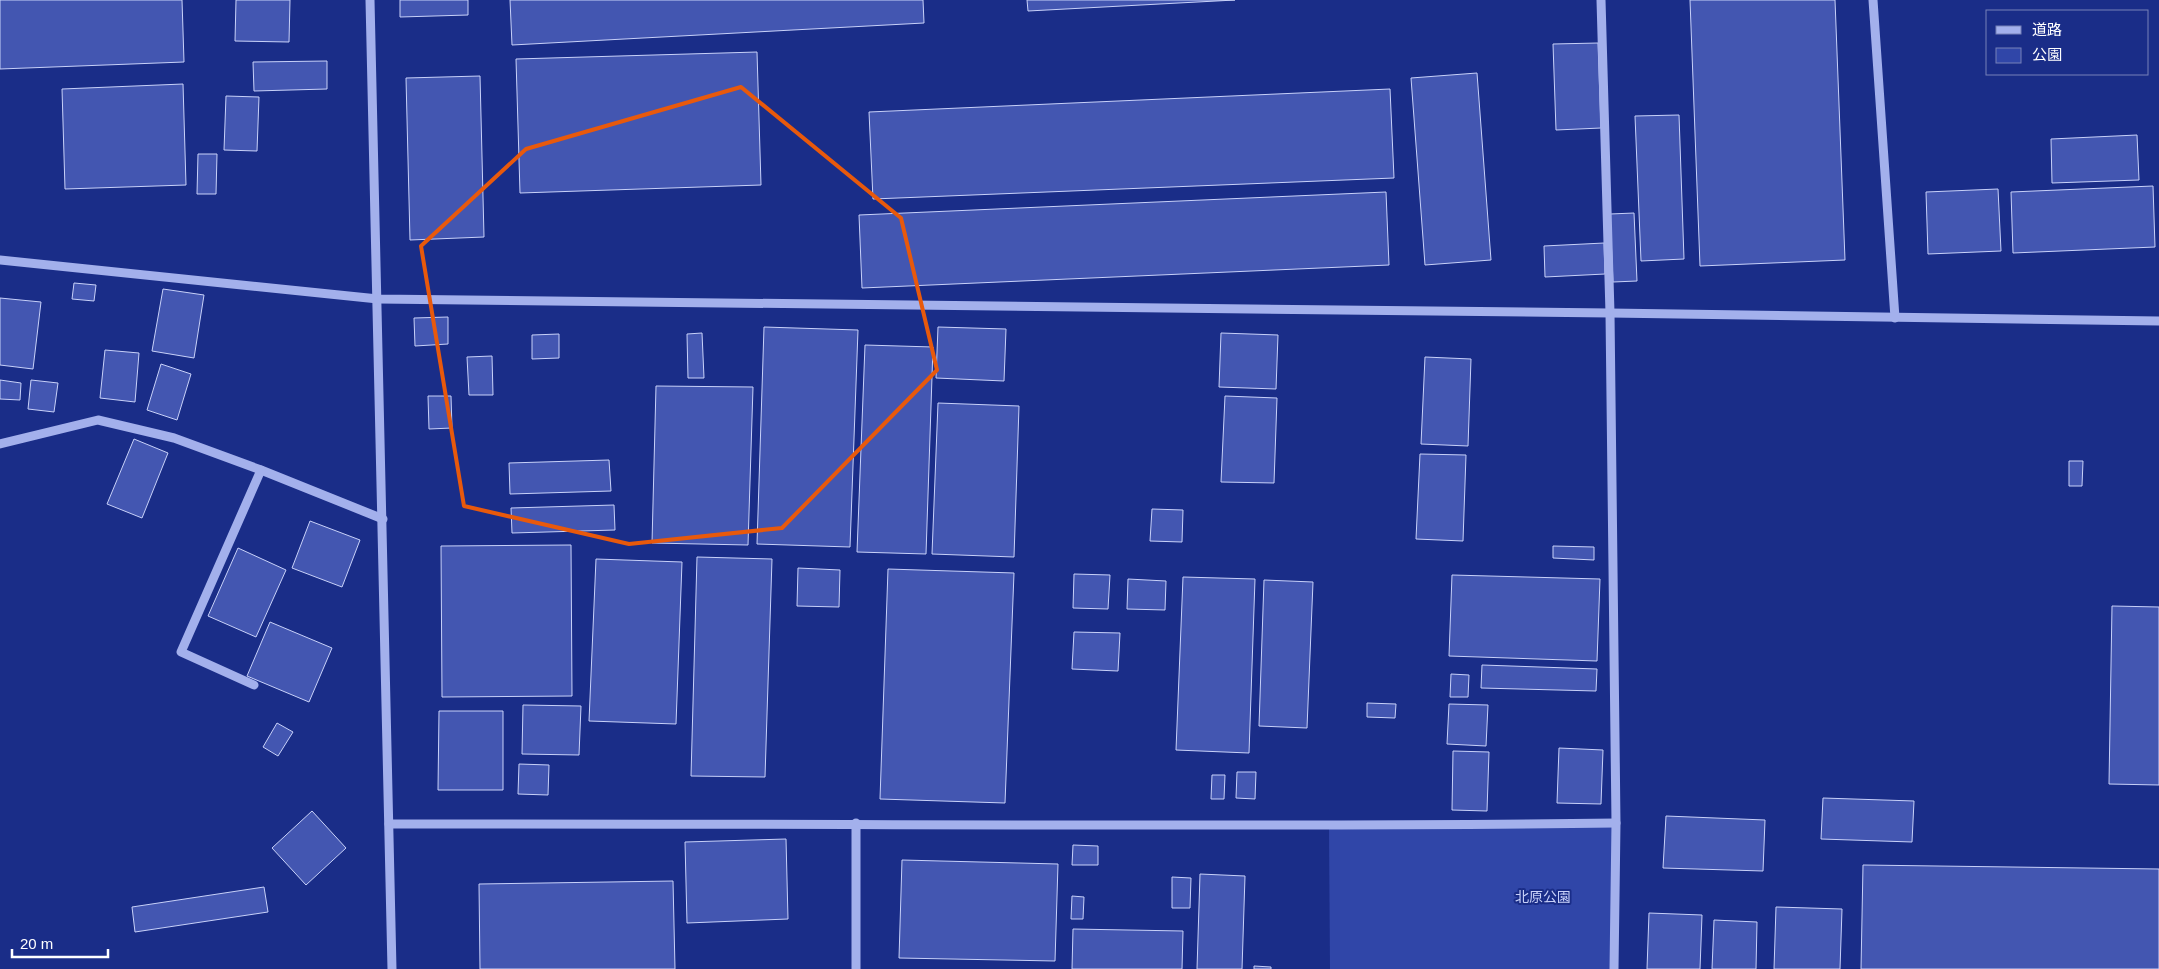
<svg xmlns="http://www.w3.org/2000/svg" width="2159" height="969" font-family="Helvetica,'Noto Sans JP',sans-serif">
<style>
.green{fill:#3046a8}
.building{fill:#4356b1;stroke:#c8d1f9}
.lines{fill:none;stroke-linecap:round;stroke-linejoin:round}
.minor{stroke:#a3b0ec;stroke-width:9}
.marked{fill:none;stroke:#e8590c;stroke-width:4;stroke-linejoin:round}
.labels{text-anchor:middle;stroke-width:4;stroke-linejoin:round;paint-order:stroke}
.park-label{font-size:14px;fill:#c8d1f9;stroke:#1a2d88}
</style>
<rect width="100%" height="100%" fill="#1a2d88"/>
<!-- green -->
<polygon class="green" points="1616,823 1614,969 1330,969 1329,826"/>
<!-- building -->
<g class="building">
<polygon points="0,0 182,0 184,62 0,69"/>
<polygon points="236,0 290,0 289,42 235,41"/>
<polygon points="400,0 468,0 468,15 400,17"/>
<polygon points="510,0 923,0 924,23 512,45"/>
<polygon points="1027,0 1235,0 1028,11"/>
<polygon points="1690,0 1835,0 1845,260 1700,266"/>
<polygon points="1598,43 1601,128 1556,130 1553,44"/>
<polygon points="757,52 761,185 520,193 516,59"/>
<polygon points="327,61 327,89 254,91 253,62"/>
<polygon points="1477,73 1491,260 1425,265 1411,78"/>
<polygon points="480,76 484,237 410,240 406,78"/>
<polygon points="183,84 186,185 65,189 62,89"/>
<polygon points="1390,89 1394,178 873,199 869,112"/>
<polygon points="226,96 259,97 257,151 224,150"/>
<polygon points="1679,115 1684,259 1641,261 1635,116"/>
<polygon points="2137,135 2139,180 2052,183 2051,139"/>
<polygon points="198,154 217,154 216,194 197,194"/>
<polygon points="2153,186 2155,247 2013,253 2011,192"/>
<polygon points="1998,189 2001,251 1928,254 1926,192"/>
<polygon points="1386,192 1389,265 862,288 859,215"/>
<polygon points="1634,213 1637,281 1613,282 1610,214"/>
<polygon points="1604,243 1605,274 1545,277 1544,246"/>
<polygon points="74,283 96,285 94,301 72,299"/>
<polygon points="163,289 204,295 194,358 152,351"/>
<polygon points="0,298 41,302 33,369 0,365"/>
<polygon points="448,317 448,344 415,346 414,318"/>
<polygon points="764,327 858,330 850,547 757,544"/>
<polygon points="938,327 1006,329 1004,381 936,378"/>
<polygon points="702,333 704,378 688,378 687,334"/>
<polygon points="1221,333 1278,335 1276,389 1219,387"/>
<polygon points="559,334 559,358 532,359 532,335"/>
<polygon points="865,345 933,347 926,554 857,552"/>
<polygon points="105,350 139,353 135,402 100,398"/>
<polygon points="492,356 493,395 469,395 467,357"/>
<polygon points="1425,357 1471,359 1468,446 1421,444"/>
<polygon points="161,364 191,374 177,420 147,410"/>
<polygon points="0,380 21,383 20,400 0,399"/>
<polygon points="31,380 58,383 54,412 28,409"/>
<polygon points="656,386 753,387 748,545 652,543"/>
<polygon points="428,396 451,396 452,428 429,429"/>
<polygon points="1225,396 1277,398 1274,483 1221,482"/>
<polygon points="938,403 1019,406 1014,557 932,554"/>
<polygon points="134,439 168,453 142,518 107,504"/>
<polygon points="1420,454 1466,455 1463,541 1416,539"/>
<polygon points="609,460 611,491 510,494 509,463"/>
<polygon points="2069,461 2083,461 2082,486 2069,486"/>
<polygon points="614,505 615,530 512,533 511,508"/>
<polygon points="1152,509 1183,510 1182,542 1150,541"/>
<polygon points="310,521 360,540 342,587 292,568"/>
<polygon points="571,545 572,696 442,697 441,546"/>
<polygon points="1553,546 1594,547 1594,560 1553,558"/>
<polygon points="238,548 286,570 256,637 208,616"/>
<polygon points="697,557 772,559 765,777 691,776"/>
<polygon points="596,559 682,562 676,724 589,721"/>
<polygon points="798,568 840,570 839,607 797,606"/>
<polygon points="888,569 1014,573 1005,803 880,799"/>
<polygon points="1074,574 1110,575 1108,609 1073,608"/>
<polygon points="1452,575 1600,579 1597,661 1449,656"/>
<polygon points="1183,577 1255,579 1249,753 1176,750"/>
<polygon points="1128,579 1166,581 1165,610 1127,609"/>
<polygon points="1264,580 1313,582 1307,728 1259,726"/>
<polygon points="2112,606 2159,607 2159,785 2109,784"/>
<polygon points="270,622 332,648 309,702 247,676"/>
<polygon points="1074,632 1120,633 1118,671 1072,669"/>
<polygon points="1482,665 1597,669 1596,691 1481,688"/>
<polygon points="1451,674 1469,675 1468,697 1450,697"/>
<polygon points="1367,703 1396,704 1395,718 1367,717"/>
<polygon points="1449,704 1488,705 1486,746 1447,744"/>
<polygon points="523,705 581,706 579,755 522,754"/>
<polygon points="439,711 503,711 503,790 438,790"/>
<polygon points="277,723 293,732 278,756 263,747"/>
<polygon points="1559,748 1603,750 1601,804 1557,803"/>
<polygon points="1453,751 1489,752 1487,811 1452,810"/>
<polygon points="519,764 549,765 548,795 518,794"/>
<polygon points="1237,772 1256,772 1255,799 1236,798"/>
<polygon points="1212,775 1225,775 1224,799 1211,799"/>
<polygon points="1823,798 1914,801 1912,842 1821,839"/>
<polygon points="312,811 346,848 306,885 272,848"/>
<polygon points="1666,816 1765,820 1763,871 1663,868"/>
<polygon points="786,839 788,919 687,923 685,842"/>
<polygon points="1073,845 1098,846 1098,865 1072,865"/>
<polygon points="902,860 1058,864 1055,961 899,958"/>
<polygon points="1863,865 2159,869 2159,969 1861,969"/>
<polygon points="1200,874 1245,876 1242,969 1197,969"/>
<polygon points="1172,877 1191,878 1190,908 1172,908"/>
<polygon points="673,881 675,969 480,969 479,884"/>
<polygon points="264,887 268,912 135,932 132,907"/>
<polygon points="1072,896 1084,897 1083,919 1071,919"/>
<polygon points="1776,907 1842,909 1840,969 1774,969"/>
<polygon points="1649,913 1702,915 1700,969 1647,969"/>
<polygon points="1714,920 1757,922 1756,969 1712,969"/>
<polygon points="1073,929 1183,931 1182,969 1072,969"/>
<polygon points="1254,966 1271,967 1271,969 1254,969"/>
</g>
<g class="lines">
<!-- minor -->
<g class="minor">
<polyline points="370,0 392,969"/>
<polyline points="1601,0 1610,313 1616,823 1614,969"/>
<polyline points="1873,0 1895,318"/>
<polyline points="0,260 378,299 1610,313 2159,321"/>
<polyline points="0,444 98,420 174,438 261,470 383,519"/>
<polyline points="254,685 181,652 261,470"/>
<path d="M389 824C798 823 1207 828 1616 823"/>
<polyline points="856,969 856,823"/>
</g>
</g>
<!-- marked area -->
<path class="marked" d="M741 87 901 218 937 370 782 528 629 544 464 506 421 246 526 149Z"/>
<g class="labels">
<!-- park labels -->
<g class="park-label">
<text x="1543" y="902">北原公園</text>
</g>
</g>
<!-- legend -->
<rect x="1986" y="10" width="162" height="65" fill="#1a2d88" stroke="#7681b8"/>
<rect x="1996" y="26" width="25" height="8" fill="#a3b0ec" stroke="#7681b8"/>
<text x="2032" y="35" font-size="15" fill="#ffffff">道路</text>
<rect x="1996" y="48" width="25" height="15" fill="#3046a8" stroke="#7681b8"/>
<text x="2032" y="60" font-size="15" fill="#ffffff">公園</text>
<!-- scale -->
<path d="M12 949v8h96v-8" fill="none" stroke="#ffffff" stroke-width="2.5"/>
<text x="20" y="949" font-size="15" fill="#ffffff" stroke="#1a2d88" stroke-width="4" paint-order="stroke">20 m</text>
</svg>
